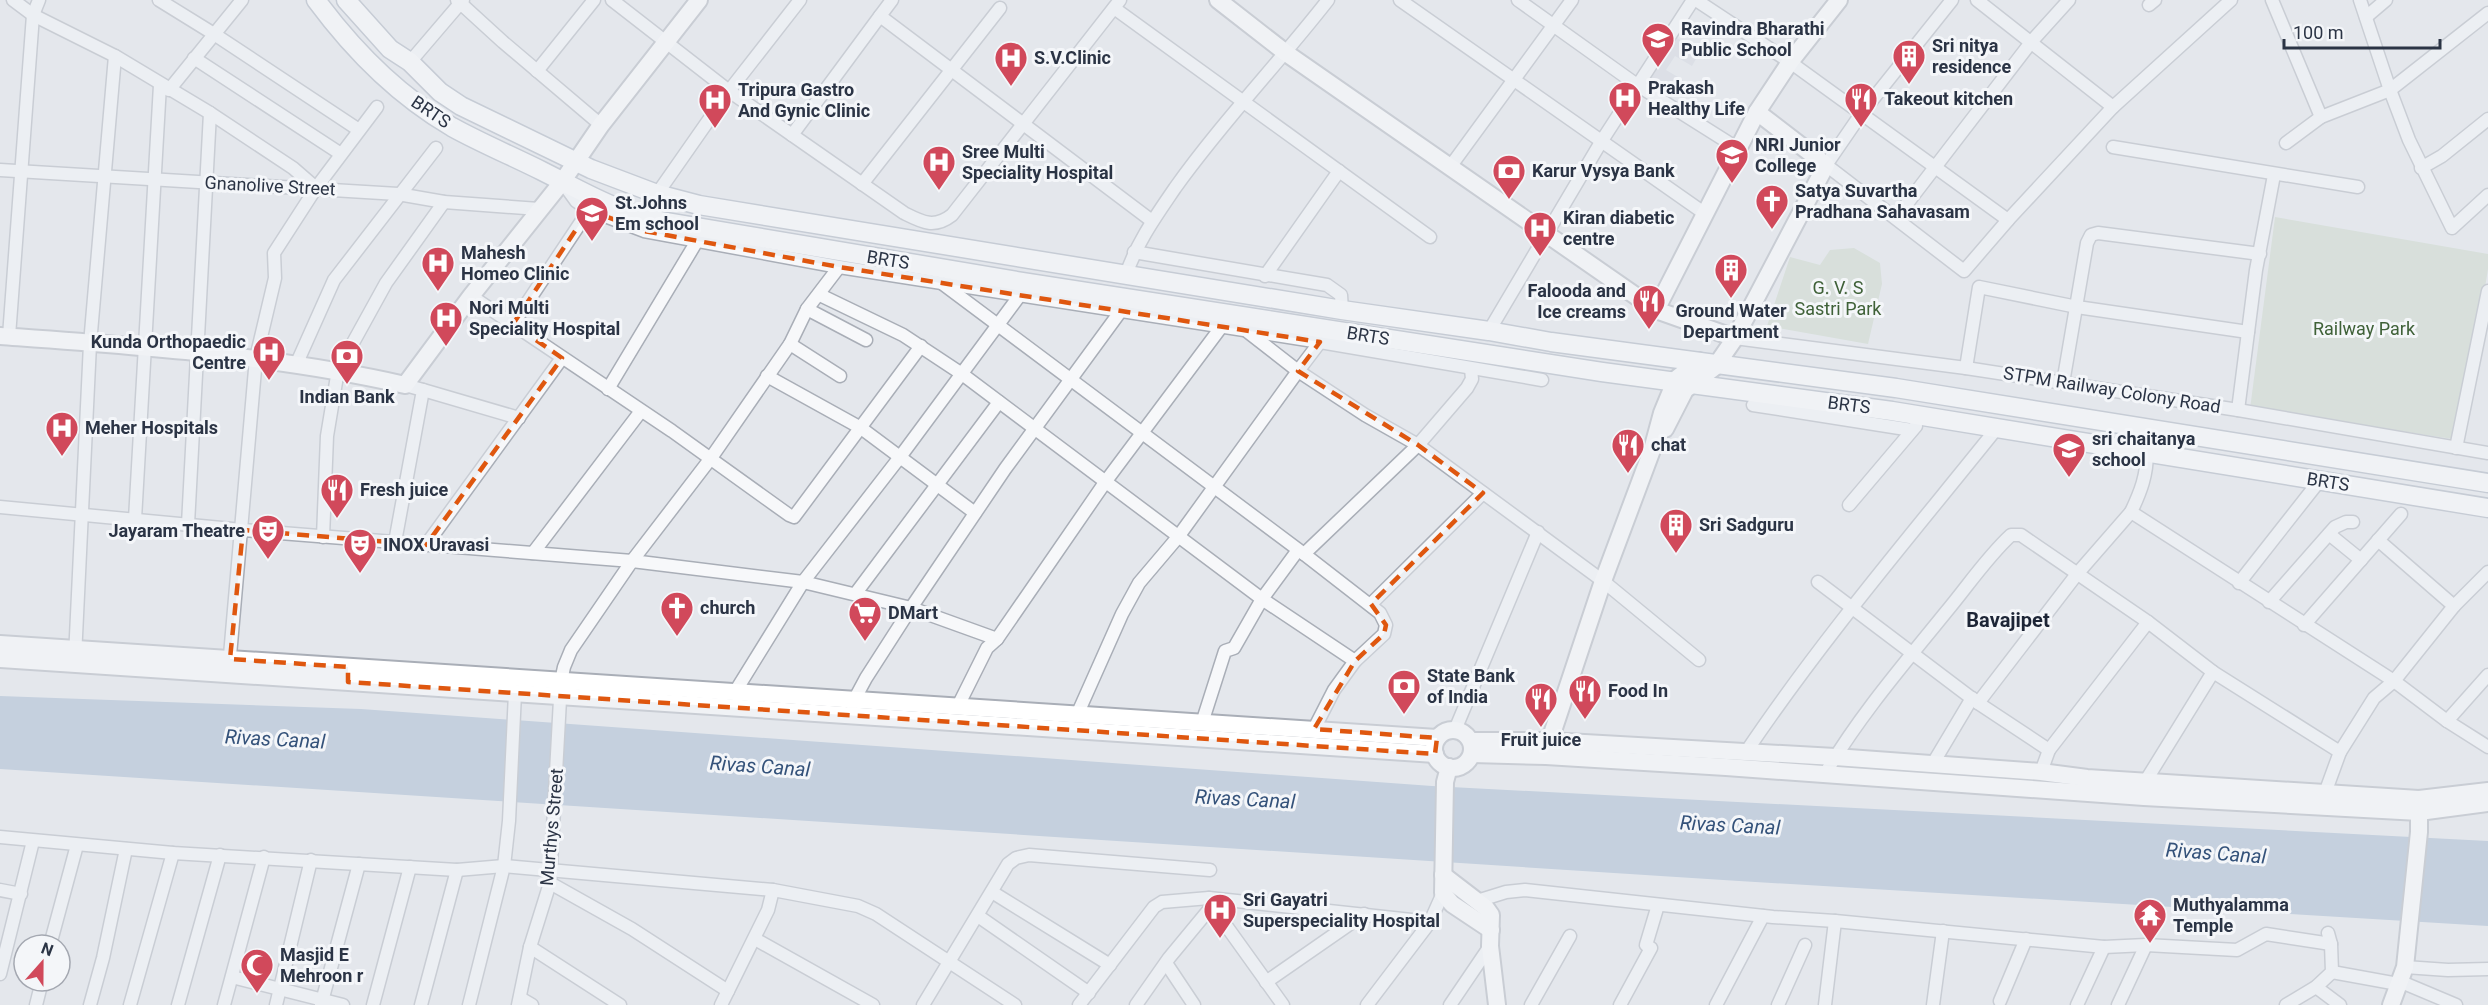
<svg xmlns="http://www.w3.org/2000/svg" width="2488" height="1005" font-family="Roboto,sans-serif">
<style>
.built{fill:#d2d6de}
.green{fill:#c9d6c5}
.water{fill:#9fb4cc}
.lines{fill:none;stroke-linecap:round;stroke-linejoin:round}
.street-casing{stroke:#a9aeb7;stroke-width:15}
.secondary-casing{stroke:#a9aeb7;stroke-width:20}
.primary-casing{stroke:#a3abb8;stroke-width:21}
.street{stroke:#f7f8fa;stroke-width:12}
.secondary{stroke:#fff;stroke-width:16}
.primary{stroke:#fff;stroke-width:18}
.marked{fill:none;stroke:#df570f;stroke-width:4.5;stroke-dasharray:12 8;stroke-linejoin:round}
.labels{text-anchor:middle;stroke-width:6;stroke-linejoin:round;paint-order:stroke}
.poi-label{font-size:18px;font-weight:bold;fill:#2b3445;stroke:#f4f6f9;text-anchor:start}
.street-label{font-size:18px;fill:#2b3445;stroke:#f4f6f9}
.park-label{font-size:18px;fill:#3f6138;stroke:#f4f6f9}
.neighbourhood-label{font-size:20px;font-weight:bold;fill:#1d2536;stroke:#f4f6f9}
.water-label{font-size:20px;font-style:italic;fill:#34527a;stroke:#f4f6f9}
</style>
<rect width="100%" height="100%" fill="#e4e7ec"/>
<!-- built -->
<polygon class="built" points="1669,33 1700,52 1692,66 1675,56 1666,70 1683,80 1672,98 1641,79"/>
<!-- green -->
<g class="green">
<polygon points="2275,217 2488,254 2488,269 2460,440 2250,409"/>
<polygon points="1854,248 1880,263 1882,284 1868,344 1767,326 1790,257 1820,265 1830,250"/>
</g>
<!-- water -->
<polygon class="water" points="0,696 361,709 1432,786 2488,841 2488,926 1739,881 0,769"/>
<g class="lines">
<defs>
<g id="street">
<polyline points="13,0 33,15 115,56 210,113 293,168 316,188"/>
<polyline points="159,0 214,34 359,130"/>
<polyline points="457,0 503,42 601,125"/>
<path d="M612 0 729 91 904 213C922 222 934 229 952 215L1120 0"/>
<polyline points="892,0 880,16 1152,221"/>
<polyline points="1400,0 1704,213"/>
<polyline points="1518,0 1637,85 1737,148"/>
<polyline points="1696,0 1790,62 2008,220"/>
<polyline points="1952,0 1861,114 1826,165 1964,271 2008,220 2113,107 2231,0"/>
<polyline points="1977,0 2113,107"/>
<polyline points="2272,0 2321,117"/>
<polyline points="2360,0 2390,90 2409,140 2452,228 2488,195"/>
<polyline points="2149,5 2155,0"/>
<polyline points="1114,8 1430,237"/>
<polyline points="2366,17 2386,0"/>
<polyline points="194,58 341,154"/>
<polyline points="410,62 463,0"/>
<polyline points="537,71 594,0"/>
<polyline points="169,90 242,0"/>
<polyline points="792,135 880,16"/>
<polyline points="2286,143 2321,117 2390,90 2488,13"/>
<polyline points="2113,147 2358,187"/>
<polyline points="1450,167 1572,0"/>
<polyline points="2421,168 2442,156 2488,119"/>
<polyline points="0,170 398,194 444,202 539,209"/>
<polyline points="563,183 576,201 589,210 644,231 839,267 1320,342 1542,380"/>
<polyline points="862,184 1000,8"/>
<polyline points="657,194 729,91 800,0"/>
<polyline points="1896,218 2032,41 2069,0"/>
<polyline points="1134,252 1327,285 1341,295 1342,310"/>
<path d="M1126 275C1137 242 1156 216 1175 188 1222 122 1278 64 1328 0"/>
<polyline points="1265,276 1339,171"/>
<polyline points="943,284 1304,554 1380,613 1386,625 1384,634 1355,661 1334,690 1314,729"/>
<polyline points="820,295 903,335 962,374 1262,599 1355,661"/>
<polyline points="471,296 672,431 789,515 794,517 921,346"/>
<polyline points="807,309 839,267"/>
<polyline points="513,324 589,210"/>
<polyline points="1489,331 1601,142 1693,0"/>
<polyline points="9,336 33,15 39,0"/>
<polyline points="1735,338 1966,368 2238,410 2488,453"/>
<polyline points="1320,342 1298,371 1365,415 1418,445 1603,581 1699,660"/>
<polyline points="790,344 840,376"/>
<polyline points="296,365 334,280 436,148"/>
<polyline points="1966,368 1979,287 2077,307 2248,332"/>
<polyline points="767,376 861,428 975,513"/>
<polyline points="2063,383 2087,243 2091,235 2098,233 2260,254"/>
<polyline points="608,389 697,241"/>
<polyline points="423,390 519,418"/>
<polyline points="1753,405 1912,430"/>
<polyline points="2238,410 2256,270 2274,175"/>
<polyline points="2456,448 2488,291"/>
<path d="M2147 452C2147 475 2141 491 2131 512L2394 681 2447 721 2488 747"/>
<polyline points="1849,505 1916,426"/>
<polyline points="0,507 243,530 632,561 803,582 911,608 997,639"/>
<polyline points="135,519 160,85"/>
<polyline points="188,524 210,113"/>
<polyline points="2329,534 2361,560"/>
<polyline points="323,537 327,436 338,370 386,283 444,202"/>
<polyline points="2378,540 2454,606"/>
<polyline points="395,542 423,390 405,385"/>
<polyline points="426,545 562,358"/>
<polyline points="533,553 641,411"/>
<polyline points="1304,554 1418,445 1467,388 1472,379 1471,369"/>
<polyline points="1818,582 1978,703 2049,750"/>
<polyline points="2239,583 2320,480"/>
<polyline points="856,593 999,402"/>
<polyline points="2269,602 2335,527 2346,522 2353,522"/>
<polyline points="1371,604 1483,493"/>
<polyline points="2304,625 2401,514"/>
<polyline points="75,657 90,344 115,56"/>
<polyline points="229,667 256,358 275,278 274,253 316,188 377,107"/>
<polyline points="735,692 803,582 900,457 1020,295"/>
<polyline points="1978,703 2077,574 2131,512"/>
<polyline points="852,704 866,678 911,608 1005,469 1120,312"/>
<polyline points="957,708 987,648 997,639 1106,481 1222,326"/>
<polyline points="1077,715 1122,614 1139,583 1178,537 1298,371 1248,332"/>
<polyline points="2447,721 2488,675"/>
<polyline points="1202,723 1225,651 1234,648 1262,599 1298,550"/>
<polyline points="1455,730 1538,532"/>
<path d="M1746 752C1822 639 1912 534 1997 428"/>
<polyline points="2340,752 2374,698 2394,681 2454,606 2488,572"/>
<polyline points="1932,765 1972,698"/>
<polyline points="2041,772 2049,750 2148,622"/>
<path d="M1825 774C1859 716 1904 664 1946 612 1967 587 1987 557 2011 535H2021L2148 622 2213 672 2340 752 2325 793"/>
<polyline points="2145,782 2213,672"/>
<polyline points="0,837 173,853 457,870 504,866 773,890 858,906 876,914 1015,1005"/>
<polyline points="550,883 632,929 728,991"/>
<polyline points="0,890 21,894"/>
<polyline points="992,892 1110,965"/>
<polyline points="1477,901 1506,892 1525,890 1773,917 1835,921 2104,947 2146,945 2237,950 2266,934 2331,944"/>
<polyline points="978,916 1089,993"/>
<polyline points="755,939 873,1005"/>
<polyline points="50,945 77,845"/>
<polyline points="1646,945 1658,905"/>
<polyline points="530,947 620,1005"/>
<polyline points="1166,963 1194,1005"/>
<polyline points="2405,967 2448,970 2488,969"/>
<polyline points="2332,972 2398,984"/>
<polyline points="0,974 33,841"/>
<polyline points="232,977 343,1005"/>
<polyline points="2399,981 2456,1005"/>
<polyline points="1266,982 1364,914"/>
<polyline points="2316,987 2340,1005"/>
<polyline points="520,998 532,1005"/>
<polyline points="2000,1001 2026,939"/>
<polyline points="36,1005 42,981"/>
<polyline points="90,1005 103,958 126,849"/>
<polyline points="130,1005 173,853"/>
<polyline points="178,1005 220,855"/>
<polyline points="224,1005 264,857"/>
<polyline points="276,1005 311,860"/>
<polyline points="321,1005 359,864"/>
<polyline points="373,1005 410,867"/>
<polyline points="421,1005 457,870"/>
<polyline points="469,1005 504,866 509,821 515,693"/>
<polyline points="518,1005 530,947 550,883 561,681 564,667 571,650 632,561 711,458 790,344 807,309 866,340"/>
<polyline points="721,1005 768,910 773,890"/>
<polyline points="923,1005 1008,864 1016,858 1029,855 1210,870"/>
<polyline points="1079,1005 1154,907 1162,902 1209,898"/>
<polyline points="1136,1005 1169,958 1212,906"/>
<polyline points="1283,1005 1212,906 1209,898 1430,922 1443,893"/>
<polyline points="1367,1005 1430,922"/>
<polyline points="1450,1005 1490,946"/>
<polyline points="1531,1005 1570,936"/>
<polyline points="1620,1005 1651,948"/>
<polyline points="1716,1005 1763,916"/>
<polyline points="1778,1005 1805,945"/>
<polyline points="1825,1005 1835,921"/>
<polyline points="1933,1005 1943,931"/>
<polyline points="2077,1005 2104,947"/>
<polyline points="2118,1005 2146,945"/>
<polyline points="2286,1005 2316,987 2332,972 2331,944 2328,933"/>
</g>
<g id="secondary">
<polyline points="1218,0 1286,53 1656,310"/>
<path d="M0 336C136 346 272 355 405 385L471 296 562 182 601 125 699 0"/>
<polyline points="1735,338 1656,310 1757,112 1790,62 1839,0"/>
<polyline points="1665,429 1685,390 1715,367 1735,338 1826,165 1757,112"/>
<polyline points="0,644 1437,738"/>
<polyline points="0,659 1435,754"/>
<circle cx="1453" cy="749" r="19"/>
<polyline points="1471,741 1549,741 1835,757 2041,772 2087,778 2419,799 2488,791"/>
<polyline points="1547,749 1603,581 1652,450 1662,413 1676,379 1699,361"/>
<polyline points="1472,754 1546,756 1726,767 2144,797 2419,812 2488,803"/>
<polyline points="1449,767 1445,782 1443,893 1452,904 1491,930"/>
<polyline points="1443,875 1486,908 1491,915 1490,946 1497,1005"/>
<polyline points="2391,1005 2405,967 2419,832 2419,803"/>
</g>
<g id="primary">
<path d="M316 0C353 50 397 95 452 127 481 143 512 156 542 171 580 190 614 210 655 220L1017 281 1602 372 1892 411 2488 508"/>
<polyline points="346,0 390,49 410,62 440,92 461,106 591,169 657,194 699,205 1342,310 1489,331 1551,342 1896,388 2488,483"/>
</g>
</defs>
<!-- street casing -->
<use href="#street" class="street-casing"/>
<!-- secondary casing -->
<use href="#secondary" class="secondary-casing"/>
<!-- primary casing -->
<use href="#primary" class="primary-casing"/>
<!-- street -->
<use href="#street" class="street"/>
<!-- secondary -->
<use href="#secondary" class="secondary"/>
<!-- primary -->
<use href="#primary" class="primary"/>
</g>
<!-- marked area -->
<path d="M0 0H2488V1005H0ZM589 210 644 231 839 267 1320 342 1298 371 1418 445 1483 493 1371 604 1386 625 1384 634 1355 661 1314 729 1437 738 1435 754 348 682V667L230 659 243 530 426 545 562 358 513 324Z" fill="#e4e7ec" fill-opacity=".55" fill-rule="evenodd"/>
<path class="marked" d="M589 210 644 231 839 267 1320 342 1298 371 1418 445 1483 493 1371 604 1386 625 1384 634 1355 661 1314 729 1437 738 1435 754 348 682V667L230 659 243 530 426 545 562 358 513 324Z"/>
<!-- icons -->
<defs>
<symbol id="school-pin" viewBox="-11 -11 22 30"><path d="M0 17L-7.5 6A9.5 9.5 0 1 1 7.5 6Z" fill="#d1495b" stroke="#f4f6f9"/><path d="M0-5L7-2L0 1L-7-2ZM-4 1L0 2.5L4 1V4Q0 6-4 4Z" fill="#fff"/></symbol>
<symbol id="building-pin" viewBox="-11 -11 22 30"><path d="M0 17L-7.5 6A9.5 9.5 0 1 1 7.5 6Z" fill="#d1495b" stroke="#f4f6f9"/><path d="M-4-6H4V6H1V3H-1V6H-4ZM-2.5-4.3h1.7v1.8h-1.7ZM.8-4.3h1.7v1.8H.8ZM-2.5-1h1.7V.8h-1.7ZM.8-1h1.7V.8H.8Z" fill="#fff"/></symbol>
<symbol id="hospital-pin" viewBox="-11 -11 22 30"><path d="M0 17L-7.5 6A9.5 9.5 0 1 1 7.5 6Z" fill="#d1495b" stroke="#f4f6f9"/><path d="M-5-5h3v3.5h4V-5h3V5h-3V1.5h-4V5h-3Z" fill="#fff"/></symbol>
<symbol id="restaurant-pin" viewBox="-11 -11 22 30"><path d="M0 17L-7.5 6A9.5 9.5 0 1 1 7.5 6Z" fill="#d1495b" stroke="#f4f6f9"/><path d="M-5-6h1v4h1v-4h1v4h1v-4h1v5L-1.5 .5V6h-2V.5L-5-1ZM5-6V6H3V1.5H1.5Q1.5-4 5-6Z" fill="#fff"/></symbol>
<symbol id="university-pin" viewBox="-11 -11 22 30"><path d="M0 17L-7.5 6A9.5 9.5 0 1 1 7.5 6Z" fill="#d1495b" stroke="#f4f6f9"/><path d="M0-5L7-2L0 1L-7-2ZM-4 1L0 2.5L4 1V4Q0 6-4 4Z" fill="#fff"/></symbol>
<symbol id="bank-pin" viewBox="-11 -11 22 30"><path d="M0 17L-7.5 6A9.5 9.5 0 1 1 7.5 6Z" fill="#d1495b" stroke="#f4f6f9"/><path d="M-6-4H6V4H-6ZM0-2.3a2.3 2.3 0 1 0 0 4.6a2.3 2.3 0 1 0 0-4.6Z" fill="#fff"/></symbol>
<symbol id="church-pin" viewBox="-11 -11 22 30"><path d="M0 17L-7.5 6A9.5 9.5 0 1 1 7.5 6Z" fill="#d1495b" stroke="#f4f6f9"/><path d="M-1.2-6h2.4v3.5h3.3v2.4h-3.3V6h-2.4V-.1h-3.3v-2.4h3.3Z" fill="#fff"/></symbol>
<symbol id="theatre-pin" viewBox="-11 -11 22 30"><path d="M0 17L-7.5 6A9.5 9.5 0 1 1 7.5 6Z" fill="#d1495b" stroke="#f4f6f9"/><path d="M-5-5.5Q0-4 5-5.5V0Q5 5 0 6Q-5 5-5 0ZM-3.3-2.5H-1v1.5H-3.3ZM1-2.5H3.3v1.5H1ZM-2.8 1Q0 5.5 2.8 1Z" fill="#fff"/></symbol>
<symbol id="supermarket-pin" viewBox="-11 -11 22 30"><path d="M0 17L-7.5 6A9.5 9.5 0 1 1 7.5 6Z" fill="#d1495b" stroke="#f4f6f9"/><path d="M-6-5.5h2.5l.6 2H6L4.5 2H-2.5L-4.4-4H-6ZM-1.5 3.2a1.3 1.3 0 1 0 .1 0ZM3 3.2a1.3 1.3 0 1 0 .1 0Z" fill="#fff"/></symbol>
<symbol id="temple-pin" viewBox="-11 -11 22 30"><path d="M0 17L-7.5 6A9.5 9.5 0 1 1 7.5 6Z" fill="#d1495b" stroke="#f4f6f9"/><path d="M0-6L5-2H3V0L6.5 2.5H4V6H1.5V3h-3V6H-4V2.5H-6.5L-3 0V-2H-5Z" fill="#fff"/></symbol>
<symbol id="mosque-pin" viewBox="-11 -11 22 30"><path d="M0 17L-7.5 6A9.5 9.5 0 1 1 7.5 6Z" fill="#d1495b" stroke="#f4f6f9"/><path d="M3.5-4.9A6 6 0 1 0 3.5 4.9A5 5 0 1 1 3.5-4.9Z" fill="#fff"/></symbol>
</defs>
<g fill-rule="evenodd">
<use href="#school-pin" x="1639" y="20" width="38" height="52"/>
<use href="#building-pin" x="1890" y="37" width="38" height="52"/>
<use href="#hospital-pin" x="992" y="39" width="38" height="52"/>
<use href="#hospital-pin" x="1606" y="79" width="38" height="52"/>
<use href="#restaurant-pin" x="1842" y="80" width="38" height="52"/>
<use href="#hospital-pin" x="696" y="81" width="38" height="52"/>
<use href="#university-pin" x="1713" y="136" width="38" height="52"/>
<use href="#hospital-pin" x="920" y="143" width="38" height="52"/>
<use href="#bank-pin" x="1490" y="152" width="38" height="52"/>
<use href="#church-pin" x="1753" y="182" width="38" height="52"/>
<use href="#school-pin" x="573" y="194" width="38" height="52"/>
<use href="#hospital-pin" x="1521" y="209" width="38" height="52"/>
<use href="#hospital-pin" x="419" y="244" width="38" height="52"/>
<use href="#building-pin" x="1712" y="251" width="38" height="52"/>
<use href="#restaurant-pin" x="1630" y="282" width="38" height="52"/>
<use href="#hospital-pin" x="427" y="299" width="38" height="52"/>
<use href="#hospital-pin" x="250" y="333" width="38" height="52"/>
<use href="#bank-pin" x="328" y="337" width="38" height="52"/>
<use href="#hospital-pin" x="43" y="409" width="38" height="52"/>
<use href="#restaurant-pin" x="1609" y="426" width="38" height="52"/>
<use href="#school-pin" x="2050" y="430" width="38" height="52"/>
<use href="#restaurant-pin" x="318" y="471" width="38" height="52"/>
<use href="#building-pin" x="1657" y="506" width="38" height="52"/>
<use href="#theatre-pin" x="249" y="512" width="38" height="52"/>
<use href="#theatre-pin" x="341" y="526" width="38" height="52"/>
<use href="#church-pin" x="658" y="589" width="38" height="52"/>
<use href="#supermarket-pin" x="846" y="594" width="38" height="52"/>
<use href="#bank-pin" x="1385" y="667" width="38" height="52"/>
<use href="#restaurant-pin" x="1566" y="672" width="38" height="52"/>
<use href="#restaurant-pin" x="1522" y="680" width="38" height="52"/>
<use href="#hospital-pin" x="1201" y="891" width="38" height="52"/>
<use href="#temple-pin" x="2131" y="896" width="38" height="52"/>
<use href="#mosque-pin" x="238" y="946" width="38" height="52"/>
</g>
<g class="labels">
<!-- poi labels -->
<g class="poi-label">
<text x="1681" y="35">Ravindra Bharathi<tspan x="1681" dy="21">Public School</tspan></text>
<text x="1932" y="52">Sri nitya<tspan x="1932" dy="21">residence</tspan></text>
<text x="1034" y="64">S.V.Clinic</text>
<text x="1648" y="94">Prakash<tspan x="1648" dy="21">Healthy Life</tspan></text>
<text x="738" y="96">Tripura Gastro<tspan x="738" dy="21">And Gynic Clinic</tspan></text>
<text x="1884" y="105">Takeout kitchen</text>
<text x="1755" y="151">NRI Junior<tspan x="1755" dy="21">College</tspan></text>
<text x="962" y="158">Sree Multi<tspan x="962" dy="21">Speciality Hospital</tspan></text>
<text x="1532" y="177">Karur Vysya Bank</text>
<text x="1795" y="197">Satya Suvartha<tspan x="1795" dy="21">Pradhana Sahavasam</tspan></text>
<text x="615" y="209">St.Johns<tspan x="615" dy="21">Em school</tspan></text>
<text x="1563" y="224">Kiran diabetic<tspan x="1563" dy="21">centre</tspan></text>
<text x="461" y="259">Mahesh<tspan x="461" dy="21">Homeo Clinic</tspan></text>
<text x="1626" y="297" text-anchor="end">Falooda and<tspan x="1626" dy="21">Ice creams</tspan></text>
<text x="469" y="314">Nori Multi<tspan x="469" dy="21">Speciality Hospital</tspan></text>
<text x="1731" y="317" text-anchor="middle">Ground Water<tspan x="1731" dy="21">Department</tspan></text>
<text x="246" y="348" text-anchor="end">Kunda Orthopaedic<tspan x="246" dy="21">Centre</tspan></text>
<text x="347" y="403" text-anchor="middle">Indian Bank</text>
<text x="85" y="434">Meher Hospitals</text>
<text x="2092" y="445">sri chaitanya<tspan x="2092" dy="21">school</tspan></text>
<text x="1651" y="451">chat</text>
<text x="360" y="496">Fresh juice</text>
<text x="1699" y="531">Sri Sadguru</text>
<text x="245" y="537" text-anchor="end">Jayaram Theatre</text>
<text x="383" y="551">INOX Uravasi</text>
<text x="700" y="614">church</text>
<text x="888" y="619">DMart</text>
<text x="1427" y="682">State Bank<tspan x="1427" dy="21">of India</tspan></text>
<text x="1608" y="697">Food In</text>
<text x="1541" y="746" text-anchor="middle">Fruit juice</text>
<text x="1243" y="906">Sri Gayatri<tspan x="1243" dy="21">Superspeciality Hospital</tspan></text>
<text x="2173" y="911">Muthyalamma<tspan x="2173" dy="21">Temple</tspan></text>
<text x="280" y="961">Masjid E<tspan x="280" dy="21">Mehroon r</tspan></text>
</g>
<!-- street labels -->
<g class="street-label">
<text transform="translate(431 112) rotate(34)" y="6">BRTS</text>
<text transform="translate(270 186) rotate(3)" y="6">Gnanolive Street</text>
<text transform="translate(888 260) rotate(9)" y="6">BRTS</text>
<text transform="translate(1368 336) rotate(9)" y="6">BRTS</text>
<text transform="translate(2112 390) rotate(9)" y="6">STPM Railway Colony Road</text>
<text transform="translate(1849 405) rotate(7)" y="6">BRTS</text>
<text transform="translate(2328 482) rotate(9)" y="6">BRTS</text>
<text transform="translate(552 827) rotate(-85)" y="6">Murthys Street</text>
</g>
<!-- park labels -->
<g class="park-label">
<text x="1838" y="294">G. V. S<tspan x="1838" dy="21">Sastri Park</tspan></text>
<text x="2364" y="335">Railway Park</text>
</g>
<!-- neighbourhood labels -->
<g class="neighbourhood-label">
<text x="2008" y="627">Bavajipet</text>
</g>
<!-- water labels -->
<g class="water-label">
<text transform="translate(275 739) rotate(3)" y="7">Rivas Canal</text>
<text transform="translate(760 766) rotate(4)" y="7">Rivas Canal</text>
<text transform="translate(1245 799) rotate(3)" y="7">Rivas Canal</text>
<text transform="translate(1730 825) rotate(3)" y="7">Rivas Canal</text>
<text transform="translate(2216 853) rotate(4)" y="7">Rivas Canal</text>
</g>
</g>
<!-- north arrow -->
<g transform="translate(42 963) rotate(21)"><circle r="28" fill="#f4f6f9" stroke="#a4a8b1" stroke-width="1.5"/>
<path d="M0-4.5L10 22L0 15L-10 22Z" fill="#d1495b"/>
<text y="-9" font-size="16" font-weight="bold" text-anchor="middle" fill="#2b3445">N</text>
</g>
<!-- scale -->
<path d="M2284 39v9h156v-9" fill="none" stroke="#2b3445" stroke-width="3"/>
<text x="2293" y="39" font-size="18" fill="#2b3445" stroke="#f4f6f9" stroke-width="4.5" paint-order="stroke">100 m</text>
</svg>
